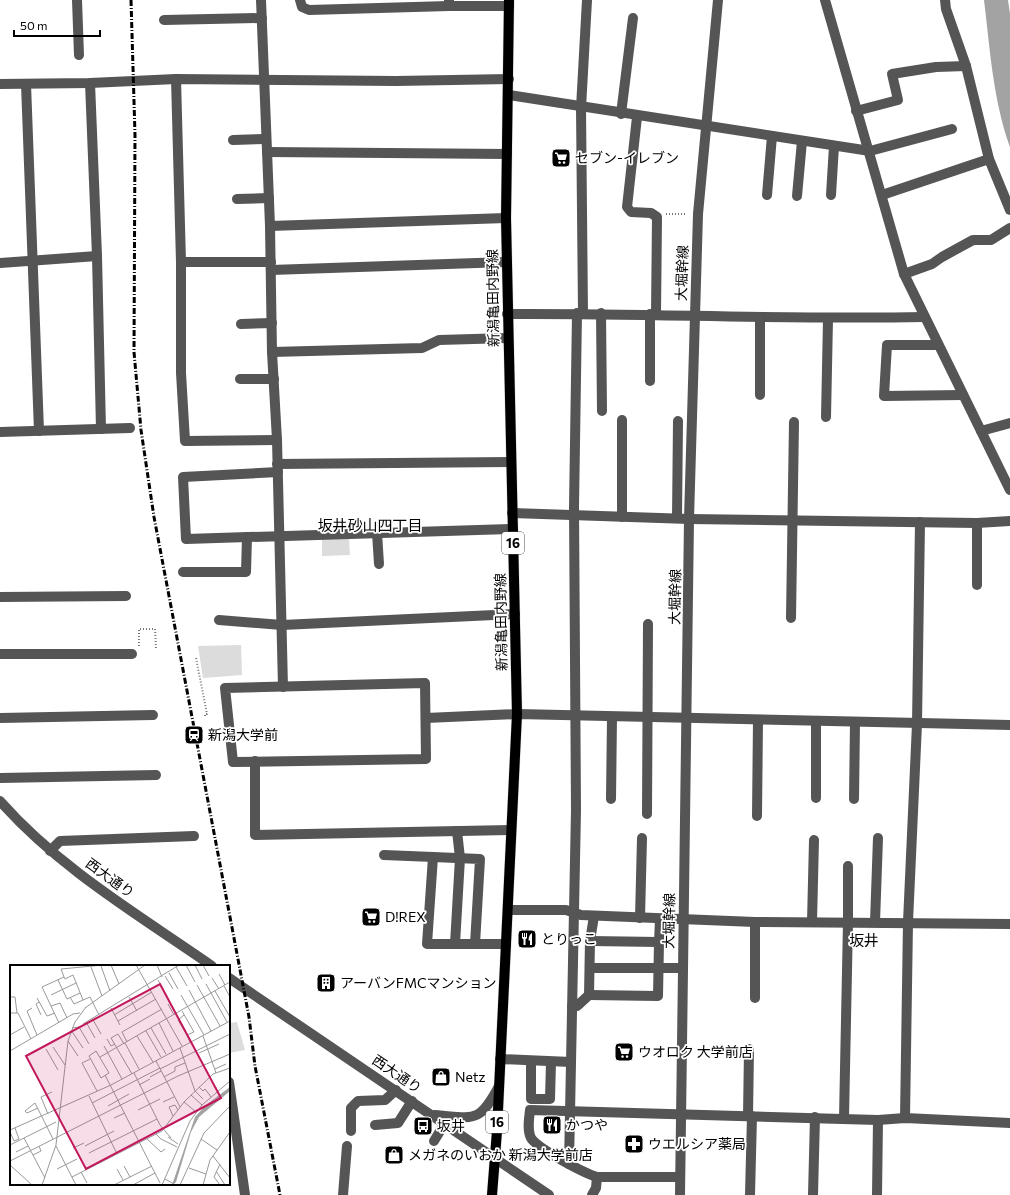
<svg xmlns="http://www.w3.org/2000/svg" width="1010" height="1195" font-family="Commissioner,'Noto Sans JP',sans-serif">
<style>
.green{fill:#dcdcdc}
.water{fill:#a3a3a3}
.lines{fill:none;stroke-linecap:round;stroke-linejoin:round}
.major-casing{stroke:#dbdbdb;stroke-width:11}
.path{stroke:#777;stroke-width:2;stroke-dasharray:1 2;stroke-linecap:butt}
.minor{stroke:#555;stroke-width:10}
.major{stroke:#000;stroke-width:10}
.rail{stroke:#000;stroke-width:3;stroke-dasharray:6 2 1 2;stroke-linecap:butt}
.labels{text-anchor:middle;stroke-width:3.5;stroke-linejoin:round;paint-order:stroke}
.shield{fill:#fff;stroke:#4c4c4c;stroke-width:1}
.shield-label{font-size:13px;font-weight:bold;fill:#000}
.poi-label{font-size:14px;fill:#000;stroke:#fff;text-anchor:start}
.street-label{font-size:14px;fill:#000;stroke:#fff}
.neighbourhood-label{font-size:15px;fill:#000;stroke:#fff}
.inset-road{fill:none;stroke:#999;stroke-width:1}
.view{fill:#c2185b;fill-opacity:0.15;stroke:#c2185b;stroke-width:2}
.inset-edge{fill:none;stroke:#000;stroke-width:2}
</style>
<rect width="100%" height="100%" fill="#fff"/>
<!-- green -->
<g class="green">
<polygon points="349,538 350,555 322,556 322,539"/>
<polygon points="241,645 242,675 203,678 198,646"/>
<polygon points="237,1022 245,1050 229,1053 229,1023"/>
</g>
<!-- water -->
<path class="water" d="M984 0H1008L1010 14V147C993 100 990 49 984 0Z"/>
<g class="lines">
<defs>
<polyline id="major" points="492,1195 497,1131 517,714 506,218 509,0"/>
</defs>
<!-- major casing -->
<use href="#major" class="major-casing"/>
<!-- path -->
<g class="path">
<polyline points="666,214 687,214"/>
<polyline points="139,646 139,629 155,629 156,648"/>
<polyline points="196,658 207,714 205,714 205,717"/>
</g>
<!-- minor -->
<g class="minor">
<polyline points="77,0 79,55"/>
<polyline points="261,0 270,226 272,352 277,440 283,687"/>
<polyline points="300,0 302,7 309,10 449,6"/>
<polyline points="449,0 449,6 509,6"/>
<polyline points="825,0 904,274 1010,490"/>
<polyline points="945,0 946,9 966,66 989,159 1010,210"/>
<polyline points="164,20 262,18"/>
<polyline points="176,79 181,262 181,373 185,441 277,440"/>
<polyline points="90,83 97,256 101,429"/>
<polyline points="0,84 90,83 176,79 396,81 509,79"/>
<polyline points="26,84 39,431"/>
<polyline points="509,95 870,151 952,129"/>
<polyline points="856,111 898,100 892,74 936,67 966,66"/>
<polyline points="621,114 633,18"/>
<polyline points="637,117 627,207 631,212 651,213 657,217 656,314"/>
<polyline points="233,140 266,139"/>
<polyline points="267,152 507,154"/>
<polyline points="767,195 772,136"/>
<polyline points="831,195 834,146"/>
<polyline points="882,195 989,159"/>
<polyline points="797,196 802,141"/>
<polyline points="237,199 269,198"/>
<polyline points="270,226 506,218"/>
<polyline points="181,262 271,262"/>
<polyline points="0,263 97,256"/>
<polyline points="271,270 506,262"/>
<polyline points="904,274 932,264 942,257 973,240 991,240 1010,228"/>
<polyline points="583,313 581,108 587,0"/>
<polyline points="601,313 602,411"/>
<path d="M507 314C646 313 785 320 924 317"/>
<polyline points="241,324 272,323"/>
<polyline points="938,345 887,345 884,396 963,395"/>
<polyline points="272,352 422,348 439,340 508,338"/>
<polyline points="240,379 274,379"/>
<polyline points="650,381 650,314"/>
<polyline points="760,395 760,318"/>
<polyline points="826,417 828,319"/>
<polyline points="981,431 1010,423"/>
<polyline points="0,432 130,428"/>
<polyline points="277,464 510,462"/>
<polyline points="278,472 183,477 186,539 513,529"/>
<polyline points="512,513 689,519 977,523 1010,521"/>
<polyline points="622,517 622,420"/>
<polyline points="677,518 678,421"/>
<polyline points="377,533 379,564"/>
<polyline points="183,572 246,572 247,537"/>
<polyline points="977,585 977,523"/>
<polyline points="0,597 126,596"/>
<polyline points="791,618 794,422"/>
<polyline points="219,620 282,625 515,614"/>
<polyline points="0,654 132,654"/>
<polygon points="425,683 426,759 233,762 225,688"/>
<polyline points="0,718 153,715"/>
<polyline points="426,718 517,714 1010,725"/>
<polyline points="816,722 816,798"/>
<polyline points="255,761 255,835 511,830"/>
<polyline points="0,778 156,775"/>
<polyline points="611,799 612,717"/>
<polyline points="854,799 855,722"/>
<path d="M0 801C60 869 139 915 212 966"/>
<polyline points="647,814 648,624"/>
<polyline points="757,816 758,720"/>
<polyline points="457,831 460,858 455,944 506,944"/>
<polyline points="50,851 60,841 194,836"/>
<polyline points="384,855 433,857"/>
<polyline points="508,910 566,910 581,915 755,922 1010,924"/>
<polyline points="640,918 642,838"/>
<polyline points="812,922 814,840"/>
<polyline points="875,922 878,838"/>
<polyline points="659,942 660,919"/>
<polyline points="455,944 427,944 433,857 480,859 475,944"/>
<polyline points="590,968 682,968"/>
<polyline points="229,978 549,1195"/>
<polyline points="589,995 658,996 659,942 590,941"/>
<polyline points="755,998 755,922"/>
<polyline points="572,1006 577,1006 589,995 590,941 594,916"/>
<polyline points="500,1059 571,1062"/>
<polyline points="531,1061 531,1099 550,1099 551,1062"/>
<polyline points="229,1082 245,1195"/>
<path d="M435 1115C474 1118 479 1124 499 1086"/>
<polyline points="748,1116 749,1049"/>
<polyline points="844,1118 848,922 848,866"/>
<polyline points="905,1118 908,922 917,724 920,522"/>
<polyline points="375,1125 398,1123 412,1101"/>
<polyline points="351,1131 351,1108 358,1101 385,1100 396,1090"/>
<polyline points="434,1141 445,1123"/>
<polyline points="569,1164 576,810 574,507 577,313"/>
<path d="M597 1177C584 1173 538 1149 531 1138 527 1130 529 1119 530 1110L878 1120 905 1118 1010 1123"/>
<polyline points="343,1195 347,1146"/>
<polyline points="592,1195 596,1188 597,1177 680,1177"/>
<polyline points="680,1195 689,519 698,214 718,0"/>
<polyline points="750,1195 752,1116"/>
<polyline points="813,1195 815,1117"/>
<polyline points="877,1195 878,1120"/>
</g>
<!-- major -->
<use href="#major" class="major"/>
<!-- rail -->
<polyline class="rail" points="131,0 135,135 134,352 141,430 154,517 249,1017 255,1066 280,1195"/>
</g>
<!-- icons -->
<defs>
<symbol id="supermarket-square" viewBox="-11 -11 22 22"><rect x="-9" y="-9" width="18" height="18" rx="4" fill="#000" stroke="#fff"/><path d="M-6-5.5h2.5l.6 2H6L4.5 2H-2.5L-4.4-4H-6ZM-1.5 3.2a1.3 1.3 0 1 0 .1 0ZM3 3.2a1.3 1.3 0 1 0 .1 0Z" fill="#fff"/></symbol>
<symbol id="station-square" viewBox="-11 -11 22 22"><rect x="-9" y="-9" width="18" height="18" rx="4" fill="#000" stroke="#fff"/><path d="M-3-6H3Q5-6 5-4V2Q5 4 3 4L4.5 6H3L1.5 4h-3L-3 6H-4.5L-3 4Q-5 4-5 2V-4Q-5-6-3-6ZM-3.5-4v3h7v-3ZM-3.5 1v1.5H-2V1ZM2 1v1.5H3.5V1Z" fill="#fff"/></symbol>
<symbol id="restaurant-square" viewBox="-11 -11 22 22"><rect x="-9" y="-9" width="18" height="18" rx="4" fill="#000" stroke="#fff"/><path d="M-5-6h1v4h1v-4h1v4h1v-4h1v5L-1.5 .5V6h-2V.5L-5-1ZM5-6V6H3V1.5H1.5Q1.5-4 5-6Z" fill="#fff"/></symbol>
<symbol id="building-square" viewBox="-11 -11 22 22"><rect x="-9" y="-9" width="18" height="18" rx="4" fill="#000" stroke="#fff"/><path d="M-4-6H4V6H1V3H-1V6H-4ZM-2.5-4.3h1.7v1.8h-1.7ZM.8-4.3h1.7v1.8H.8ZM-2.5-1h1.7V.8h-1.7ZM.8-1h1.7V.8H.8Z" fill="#fff"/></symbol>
<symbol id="shop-square" viewBox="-11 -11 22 22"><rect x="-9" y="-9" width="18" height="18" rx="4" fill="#000" stroke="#fff"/><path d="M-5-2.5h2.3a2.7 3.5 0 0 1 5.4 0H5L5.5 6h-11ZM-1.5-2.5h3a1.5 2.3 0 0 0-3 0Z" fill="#fff"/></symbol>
<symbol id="bus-square" viewBox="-11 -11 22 22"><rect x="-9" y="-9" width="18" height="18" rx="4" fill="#000" stroke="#fff"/><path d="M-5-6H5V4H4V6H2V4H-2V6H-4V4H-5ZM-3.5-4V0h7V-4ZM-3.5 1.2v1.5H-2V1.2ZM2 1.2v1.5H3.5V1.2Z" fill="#fff"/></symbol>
<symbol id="pharmacy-square" viewBox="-11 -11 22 22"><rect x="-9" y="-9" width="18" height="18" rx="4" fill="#000" stroke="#fff"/><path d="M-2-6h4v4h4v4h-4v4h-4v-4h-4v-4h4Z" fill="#fff"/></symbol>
</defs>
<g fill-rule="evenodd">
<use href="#supermarket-square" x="550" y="147" width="22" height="22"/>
<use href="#station-square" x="183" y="724" width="22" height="22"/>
<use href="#supermarket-square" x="360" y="906" width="22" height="22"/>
<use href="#restaurant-square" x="516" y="928" width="22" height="22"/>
<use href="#building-square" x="315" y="972" width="22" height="22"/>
<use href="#supermarket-square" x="613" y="1041" width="22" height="22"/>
<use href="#shop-square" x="430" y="1066" width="22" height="22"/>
<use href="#restaurant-square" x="541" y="1114" width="22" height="22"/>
<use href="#bus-square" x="412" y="1115" width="22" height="22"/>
<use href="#pharmacy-square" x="623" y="1133" width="22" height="22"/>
<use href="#shop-square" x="383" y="1144" width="22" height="22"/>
</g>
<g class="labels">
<!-- shield labels -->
<g class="shield">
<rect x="502" y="532" width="22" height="22" rx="3"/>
<rect x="486" y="1111" width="22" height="22" rx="3"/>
</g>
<g class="shield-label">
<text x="513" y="548">16</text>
<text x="497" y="1127">16</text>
</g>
<!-- poi labels -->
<g class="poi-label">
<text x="575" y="163">セブン-イレブン</text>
<text x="208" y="740">新潟大学前</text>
<text x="385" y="922">D!REX</text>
<text x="541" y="944">とりっこ</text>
<text x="340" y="988">アーバンFMCマンション</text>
<text x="638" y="1057">ウオロク 大学前店</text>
<text x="455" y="1082">Netz</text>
<text x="566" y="1130">かつや</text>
<text x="437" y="1131">坂井</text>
<text x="648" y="1149">ウエルシア薬局</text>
<text x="408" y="1160">メガネのいおか 新潟大学前店</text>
</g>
<!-- street labels -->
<g class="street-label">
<text transform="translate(682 273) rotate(-88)" y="5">大堀幹線</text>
<text transform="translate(493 298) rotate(-91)" y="5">新潟亀田内野線</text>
<text transform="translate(675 597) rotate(-89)" y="5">大堀幹線</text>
<text transform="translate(501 622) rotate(-91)" y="5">新潟亀田内野線</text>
<text transform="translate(110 878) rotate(36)" y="5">西大通り</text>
<text transform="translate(669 921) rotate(-89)" y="5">大堀幹線</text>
<text transform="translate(397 1074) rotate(34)" y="5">西大通り</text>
</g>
<!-- neighbourhood labels -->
<g class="neighbourhood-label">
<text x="370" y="531">坂井砂山四丁目</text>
<text x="864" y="946">坂井</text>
</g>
</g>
<!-- overview -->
<g transform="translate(10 965)">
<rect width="220" height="220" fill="#fff"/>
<path d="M220 122V126L189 152 181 167 166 217 162 220 185 152 196 140Z" fill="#a3a3a3"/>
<path class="inset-road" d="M101 0 109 19M126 0 172 81M147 0 152 12M176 0 185 17M185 0 192 14M193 0 199 11M91 1 100 26M81 2 92 31M166 2 177 21M159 8 168 24M209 9 215 20M155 11 163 24M54 12 51 4 93 0M202 13 209 24M48 15 57 34 70 28M148 15 157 32M196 19 217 57M187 20 210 61M214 21 220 32M179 25 201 66M205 26 220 52M41 30 66 18M171 30 194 70M0 32H5L7 48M60 32 64 39 73 35M119 32 127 46M27 33 37 51 45 48M29 37 26 39 31 50M158 39 164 50M41 41 50 38 57 53M22 43 17 46 27 70M75 43 135 0M101 43 110 60M172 46 184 67 177 70 180 77M0 48H8L21 74M104 50 142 27M174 50 168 55 177 70M82 53 91 69M108 56 146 34M76 57 85 73M49 58 32 22 54 12 55 14 63 10 73 35 80 32 89 50M149 58 163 86M73 59 169 0M62 63 69 62 79 79M141 63 156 89M61 65 73 83M136 66 151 92M0 70 14 62M127 71 143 97M193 71 206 108M97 74 101 81 105 79M58 76 68 91M117 77 112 67 152 44M115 78 129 104M114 79 108 69 101 73 122 109M94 81 112 114M43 82 55 100M170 83 185 126 193 134M36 84 48 105M0 86 63 49 70 48M86 86 99 108 91 113 79 91ZM189 88 209 79M90 92 220 17M80 94 72 98 87 126M146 96 170 142M150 104 220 69M205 104 216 99M124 108 150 160 161 173M95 110 150 218M140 112 151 106M154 112 165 106V102L175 98M129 120 140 114M189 122 193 126 195 124 201 132M181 130 192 140M79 131 107 189M153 137 164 132M174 137 186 147M82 138 150 103M98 141 119 129M28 143 17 148 15 146 25 138 43 174M128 145 150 134M38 149 31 132 42 127M163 151 159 142 165 140 168 145M104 153 115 148M0 165 101 120 220 56M0 167 4 176 9 174 5 163M146 169 151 174 167 182M158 172 168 179M14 173 35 213M137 174 151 187 155 184M191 174 207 185M0 180 46 157M46 181 66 220M75 181 104 166M63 183 74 178M6 187 18 181M79 188 147 154M23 190 31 186 29 181M203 191 220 213M0 196 168 111 220 89M0 200 22 220M114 201 120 212M179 203 196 209M47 204 67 194M107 204 113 215M206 206 215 220M71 207 77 218M62 212 152 166 174 137 203 109 220 103M155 214 166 220M32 220 46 180 58 76 65 57 76 42M104 220 142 201M123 220 145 208M152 220 180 156 192 140 220 116M170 220 194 168 220 141M193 220 200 195 220 167M210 220 204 212 210 199"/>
<path class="view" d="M150 19 211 133 76 204 16 91Z"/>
<rect width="220" height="220" class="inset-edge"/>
</g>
<!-- scale -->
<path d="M14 30v6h86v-6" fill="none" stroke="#000000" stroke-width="2"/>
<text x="20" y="30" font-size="12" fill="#000000" stroke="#ffffff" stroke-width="3" paint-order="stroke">50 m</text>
</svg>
